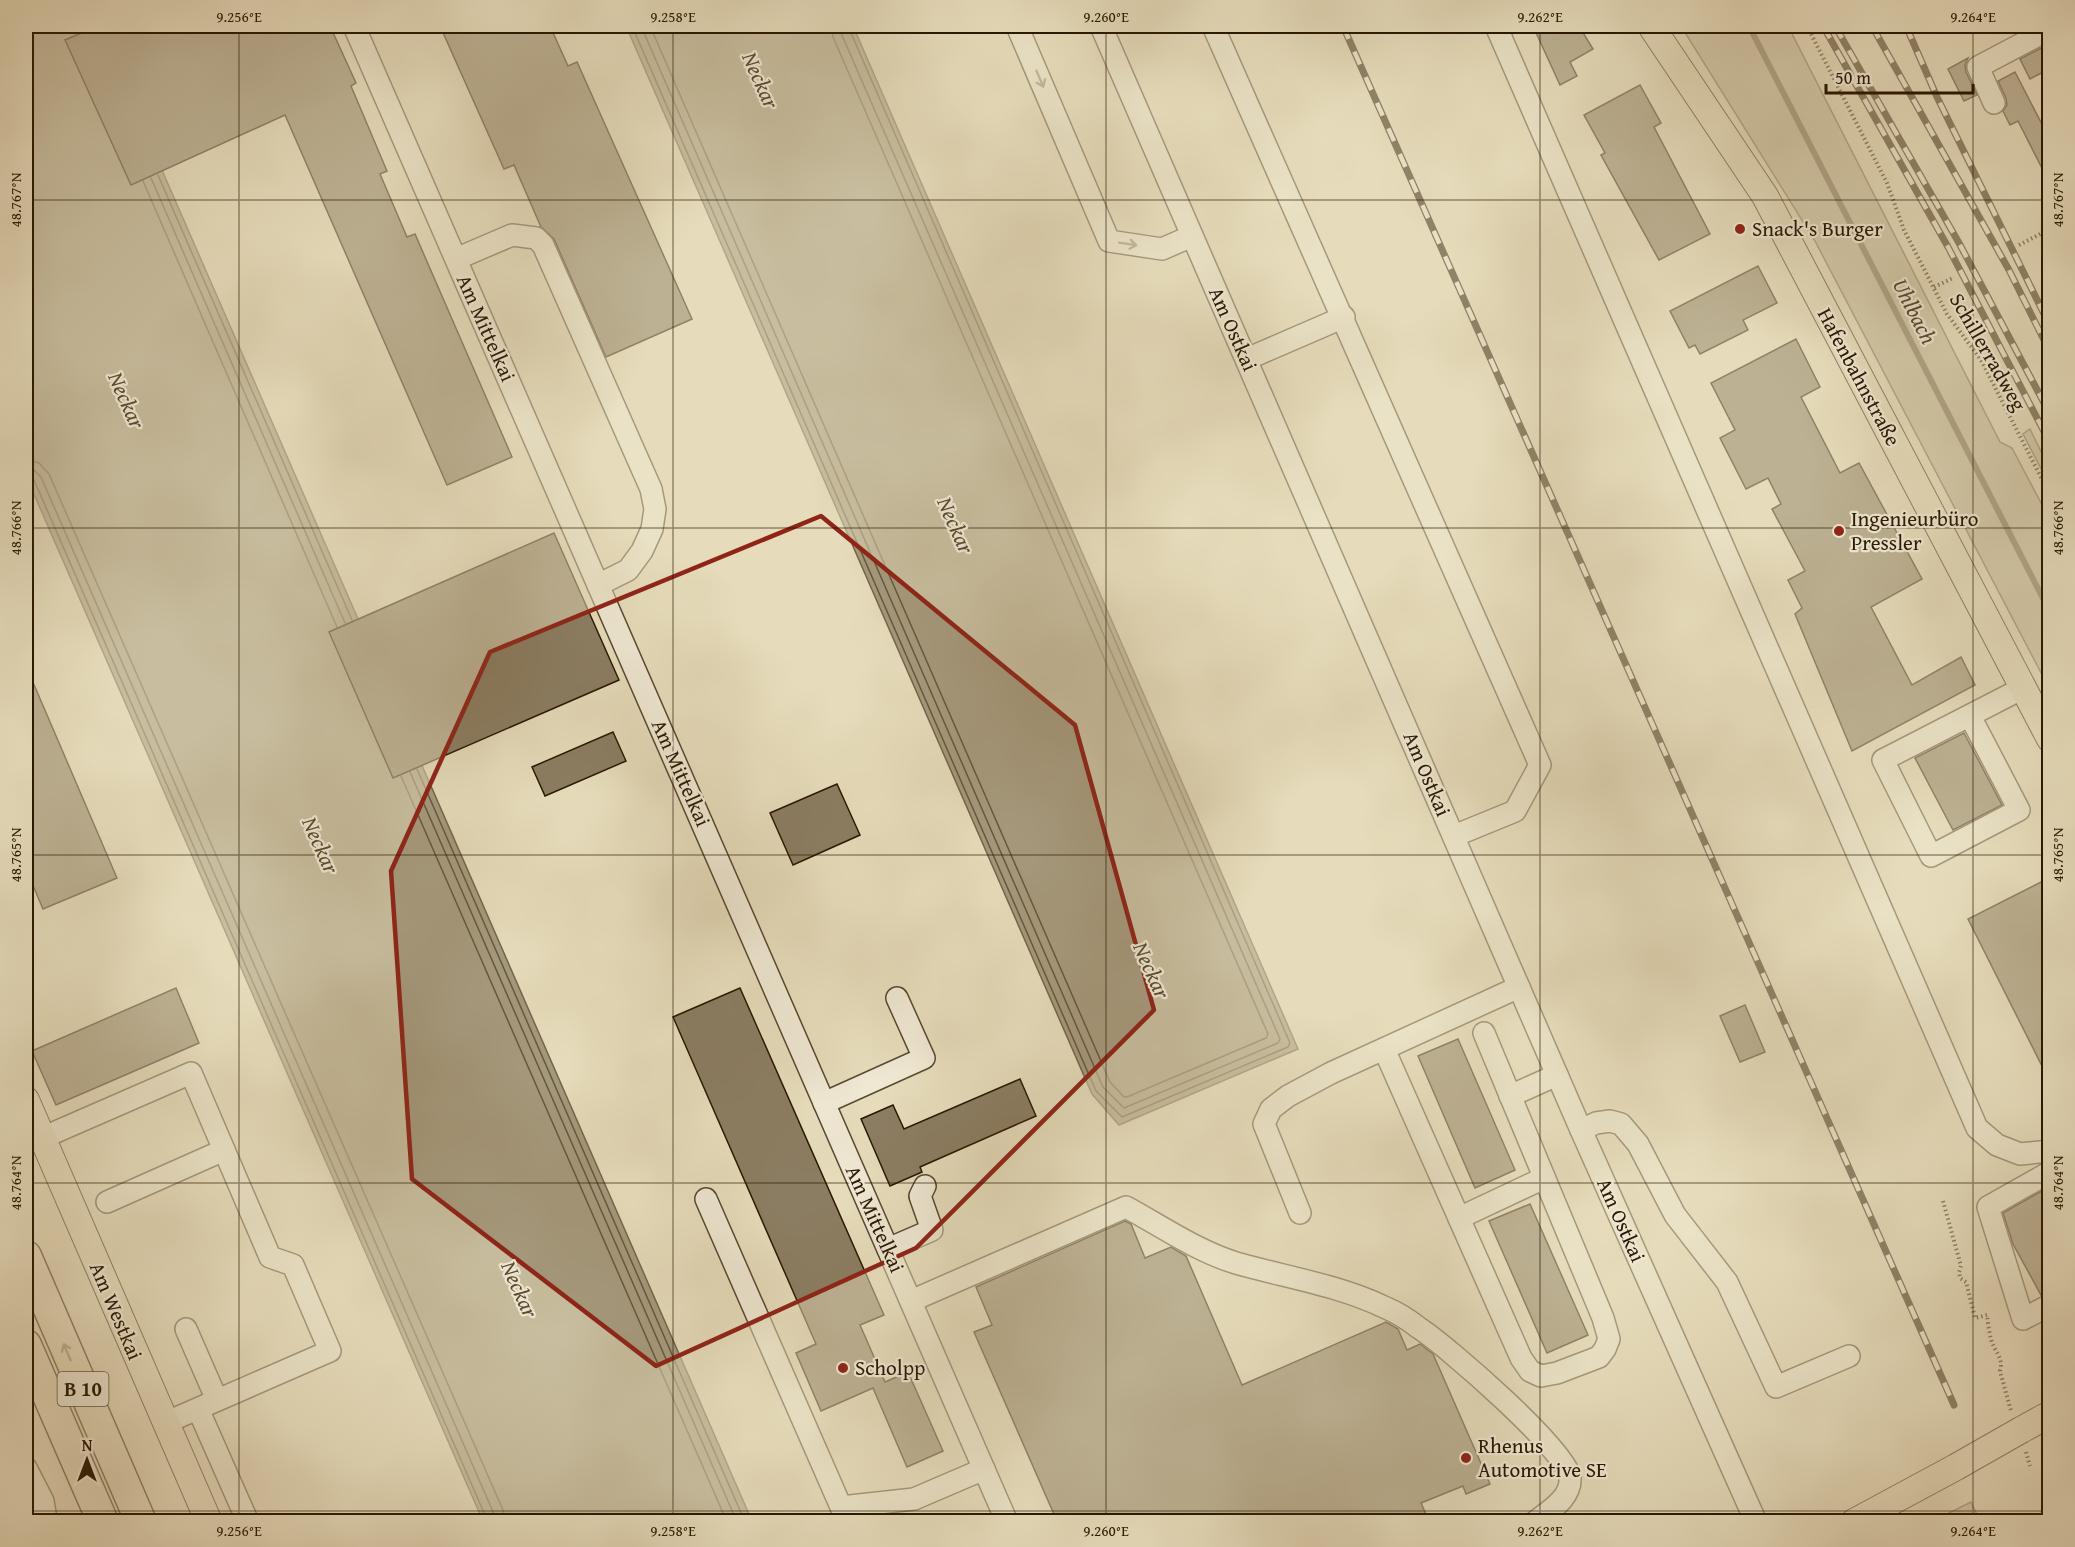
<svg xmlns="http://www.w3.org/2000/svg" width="2075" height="1547" font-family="'Gentium Book Plus',serif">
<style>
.green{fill:#c6bb9b;stroke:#77694e;stroke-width:1.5}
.water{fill:#a5997c;stroke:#73654b;stroke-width:1.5}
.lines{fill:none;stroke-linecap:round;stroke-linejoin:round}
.shore{stroke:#66583e;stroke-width:1.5}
.stream{stroke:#73654b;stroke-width:6}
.building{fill:#8b7d62;stroke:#281701;stroke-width:1.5}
.minor-casing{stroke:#584830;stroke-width:24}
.major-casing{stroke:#281701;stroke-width:28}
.highway-casing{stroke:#281701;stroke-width:33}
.path{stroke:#281701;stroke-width:4;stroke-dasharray:1.5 3;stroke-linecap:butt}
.minor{stroke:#efe8d3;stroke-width:21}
.major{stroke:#e6dcbb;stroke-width:26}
.highway{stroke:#e6dcbb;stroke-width:30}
.rail-casing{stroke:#281701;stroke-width:7}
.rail{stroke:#efe8d3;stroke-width:4.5;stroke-dasharray:14;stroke-linecap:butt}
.major-bridge-casing{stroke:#281701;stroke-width:28;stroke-linecap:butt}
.major-bridge{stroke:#e6dcbb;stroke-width:26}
.oneway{stroke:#958a74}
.oneway2{stroke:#908367}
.marked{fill:none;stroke:#8f2418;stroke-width:4.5;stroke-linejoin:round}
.ticks{fill:none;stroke:#281701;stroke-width:1.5;stroke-opacity:0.45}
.poi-dot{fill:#8f2418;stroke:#efe8d3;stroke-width:2}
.labels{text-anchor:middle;stroke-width:4.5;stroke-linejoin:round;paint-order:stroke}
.shield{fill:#efe8d3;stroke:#645640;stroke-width:1.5}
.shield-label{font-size:20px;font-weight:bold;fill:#281701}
.poi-label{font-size:21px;fill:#281701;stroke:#efe8d3;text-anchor:start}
.street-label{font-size:21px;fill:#281701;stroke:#efe8d3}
.water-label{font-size:22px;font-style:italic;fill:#5a4b32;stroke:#efe8d3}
.neatline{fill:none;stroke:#281701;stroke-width:2}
.ticks-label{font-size:15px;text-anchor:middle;fill:#281701}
</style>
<rect width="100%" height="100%" fill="#e6dcbb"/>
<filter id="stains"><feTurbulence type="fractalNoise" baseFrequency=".00333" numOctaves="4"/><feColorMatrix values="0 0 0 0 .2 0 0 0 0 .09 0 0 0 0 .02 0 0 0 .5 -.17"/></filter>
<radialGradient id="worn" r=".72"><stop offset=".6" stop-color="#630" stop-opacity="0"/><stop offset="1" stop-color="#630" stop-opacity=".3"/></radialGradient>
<!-- green -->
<g class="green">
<polygon points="1681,26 1788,26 2000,442 2012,448 2049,518 2049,688 1815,241"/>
<polygon points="2030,429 2049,468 2049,484 2023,434"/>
<polygon points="1971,1502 1980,1521 1933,1521"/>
</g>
<!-- water -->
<g class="water">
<polygon points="26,26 99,26 752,1521 483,1521 26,476"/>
<polygon points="626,26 853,26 1298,1049 1119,1125 1092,1094"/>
</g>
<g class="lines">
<!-- shore -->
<g class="shore">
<polyline points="632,26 1096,1091 1122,1117 1288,1047 1290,1043 848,26"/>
<polyline points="641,26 1103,1087 1124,1108 1278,1043 1280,1039 841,33 840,26"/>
<polyline points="650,26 1110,1082 1124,1097 1127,1097 1266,1038 1268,1034 833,37 831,26"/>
<polyline points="158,175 352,620"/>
<polyline points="151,178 345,623"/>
<polyline points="143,181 337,627"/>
<polyline points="26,459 39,463 49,474 503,1510 505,1522"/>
<polyline points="26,468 34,470 41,477 494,1514 496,1522"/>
<polyline points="26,476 31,477 34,480 488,1522"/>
<polyline points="417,769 745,1522"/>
<polyline points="410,772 737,1522"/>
<polyline points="401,776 727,1522"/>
</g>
<!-- stream -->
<polyline class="stream" points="1749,26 2050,612"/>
</g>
<!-- building -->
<g class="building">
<polygon points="98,26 330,26 356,83 351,86 387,171 380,174 407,237 415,234 512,457 447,485 285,115 131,185 65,40"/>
<polygon points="440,26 550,26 568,66 577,62 692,319 606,357 554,239 541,227 514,165 504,169"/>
<polygon points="1533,26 1579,26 1593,49 1570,62 1577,76 1560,85"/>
<polygon points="2049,44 2049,69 2030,79 2020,59"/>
<polygon points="1968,58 1965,65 1966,72 1977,95 1964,101 1948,69"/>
<polygon points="2015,72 2049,138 2049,182 2018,121 2010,125 2003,111 2007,105 2006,98 1998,81"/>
<polygon points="1640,85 1661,123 1654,127 1710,234 1659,260 1601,155 1605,153 1584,115"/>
<polygon points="1758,266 1777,303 1743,320 1748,330 1700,354 1695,345 1689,348 1670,311"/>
<polygon points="1796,339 1820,387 1801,397 1840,473 1859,463 1922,579 1871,607 1912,685 1961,657 1975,685 1852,751 1795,614 1802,608 1788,580 1805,571 1772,509 1781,504 1768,478 1746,489 1720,438 1735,430 1711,383"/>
<polygon points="554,533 619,680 393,778 329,632"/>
<polygon points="26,666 117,878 43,909 26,869"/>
<polygon points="613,732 626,761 545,796 532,767"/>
<polygon points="1964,733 2002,805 1953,830 1915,758"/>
<polygon points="837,784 860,835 793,865 770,813"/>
<polygon points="2049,878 2049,1080 1968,919"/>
<polygon points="176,988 199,1043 56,1105 32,1051"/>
<polygon points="740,988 884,1315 860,1325 885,1382 908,1372 943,1451 907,1467 873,1388 821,1411 796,1353 816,1344 673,1017"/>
<polygon points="1745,1005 1765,1052 1740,1062 1720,1016"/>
<polygon points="1458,1039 1515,1170 1475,1188 1418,1056"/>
<polygon points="1020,1079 1036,1116 920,1167 922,1172 890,1186 861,1119 893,1105 904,1129"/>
<polygon points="2049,1187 2049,1292 2041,1295 2013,1244 2003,1213"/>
<polygon points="1530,1204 1588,1335 1547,1353 1489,1221"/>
<polygon points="1125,1221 1131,1224 1145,1258 1171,1247 1186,1256 1242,1385 1386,1322 1398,1329 1407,1350 1420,1344 1433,1354 1490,1484 1466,1494 1463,1486 1421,1503 1429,1521 1057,1521 974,1332 992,1325 976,1287"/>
</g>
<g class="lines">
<defs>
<g id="minor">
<polyline points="354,26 1007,1522"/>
<polyline points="1017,26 1109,241 1162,249 1192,236"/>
<polyline points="1101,26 1581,1130 1756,1522"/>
<polyline points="1213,26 1540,765 1515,811 1454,836"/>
<polyline points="1496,26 1977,1128 1997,1145 2020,1154 2050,1151"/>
<polyline points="1994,103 1978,67 2050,29"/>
<polyline points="456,259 512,235 536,238 543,245 651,489 655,509 652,529 642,551 628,570 598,585"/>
<polyline points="1247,359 1344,317"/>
<polyline points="1970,716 2019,810 1931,856 1883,760 2023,688"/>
<polyline points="1384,1049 1521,1358 1530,1371 1541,1376 1557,1373 1599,1357 1605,1349 1609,1339 1603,1318 1484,1033"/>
<polyline points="1510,1096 1557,1075"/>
<polyline points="824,1103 924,1058 897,998"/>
<polyline points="1581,1130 1596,1123 1610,1121 1621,1124 1638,1144 1675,1215 1727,1282 1776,1387 1849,1356"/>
<polyline points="42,1138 191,1073 270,1257 293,1265 330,1351 165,1423"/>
<polyline points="2050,1172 1988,1207 2023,1319 2050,1305"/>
<polyline points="706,1199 841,1507 914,1499 984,1469"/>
<polyline points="107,1202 224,1150"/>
<polyline points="1300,1213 1264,1124 1271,1109 1288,1096 1331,1073 1519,987"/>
<polyline points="1459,1218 1544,1178"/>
<polyline points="888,1249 932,1230 920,1196 925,1186"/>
<path d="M911 1301 1126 1207C1161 1226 1197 1251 1236 1263 1285 1277 1338 1285 1384 1307 1396 1312 1409 1320 1419 1328 1447 1346 1566 1450 1570 1477 1572 1498 1549 1511 1535 1522"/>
<polyline points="186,1329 217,1400"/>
<polyline points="198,1409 248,1522"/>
<polyline points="26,1468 43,1501 45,1513 39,1522"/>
</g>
<g id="major">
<polyline points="1651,26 1765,196 2050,739"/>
<polyline points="26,1100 209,1522"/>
<polyline points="2021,1430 2050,1414"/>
<polyline points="1854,1522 1956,1467"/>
</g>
<g id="highway">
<polyline points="26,1256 141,1522"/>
<polyline points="26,1345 103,1522"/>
</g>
</defs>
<!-- minor casing -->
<use href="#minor" class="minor-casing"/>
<!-- major casing -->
<use href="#major" class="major-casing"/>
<!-- highway casing -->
<use href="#highway" class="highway-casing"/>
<!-- path -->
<g class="path">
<polyline points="1807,26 1887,183 1904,230 1947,314 1981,360 2050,495"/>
<polyline points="2019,245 2050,229"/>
<polyline points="1934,287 1953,278"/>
<path d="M1943 1201 1961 1266 1959 1272 1960 1278 1966 1282 1975 1318 1987 1315C1988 1323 1989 1332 1991 1339 1994 1351 2004 1358 2000 1371L2011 1411"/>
<polyline points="2026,1452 2030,1466"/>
</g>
<!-- minor -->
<use href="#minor" class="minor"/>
<!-- major -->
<use href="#major" class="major"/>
<!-- highway -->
<use href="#highway" class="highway"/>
<defs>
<g id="rail">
<polyline points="1343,26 1954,1405"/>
<polyline points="1823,26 1948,247 2050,443"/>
<polyline points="1835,26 1959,243 2050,414"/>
<polyline points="1872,26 2009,270 2050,352"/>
<polyline points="1906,26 1937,97 2050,326"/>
</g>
</defs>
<!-- rail casing -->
<use href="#rail" class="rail-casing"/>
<!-- rail -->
<use href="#rail" class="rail"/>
<defs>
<polyline id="major-bridge" points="1956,1467 2021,1430"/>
</defs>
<!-- major-bridge casing -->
<use href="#major-bridge" class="major-bridge-casing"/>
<!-- major-bridge -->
<use href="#major-bridge" class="major-bridge"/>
</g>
<!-- one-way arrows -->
<defs><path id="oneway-shaft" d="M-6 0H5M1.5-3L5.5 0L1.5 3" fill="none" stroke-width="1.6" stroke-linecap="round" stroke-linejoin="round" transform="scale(1.5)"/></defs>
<g class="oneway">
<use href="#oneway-shaft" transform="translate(1040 79) rotate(67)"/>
<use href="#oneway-shaft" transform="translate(1128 244) rotate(9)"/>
</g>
<use class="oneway2" href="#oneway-shaft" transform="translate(67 1352) rotate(-113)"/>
<!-- marked area -->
<path d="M0 0H2075V1547H0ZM821 516 1075 725 1154 1010 916 1248 656 1366 412 1179 391 871 490 652Z" fill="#e6dcbb" fill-opacity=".55" fill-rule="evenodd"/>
<path class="marked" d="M821 516 1075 725 1154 1010 916 1248 656 1366 412 1179 391 871 490 652Z"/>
<!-- ticks -->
<path class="ticks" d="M239 26V1522M673 26V1522M1106 26V1522M1540 26V1522M1973 26V1522M26 200H2050M26 528H2050M26 855H2050M26 1183H2050M26 1511H2050"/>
<!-- markers -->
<g class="poi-dot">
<circle cx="1740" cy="229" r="6"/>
<circle cx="1839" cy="531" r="6"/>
<circle cx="843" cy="1368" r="6"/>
<circle cx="1466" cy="1458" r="6"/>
</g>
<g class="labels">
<!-- shield labels -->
<rect class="shield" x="57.5" y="1372" width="51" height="34" rx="4.5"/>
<g class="shield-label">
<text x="83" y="1396">B 10</text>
</g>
<!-- poi labels -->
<g class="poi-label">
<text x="1752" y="236">Snack's Burger</text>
<text x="1851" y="526">Ingenieurbüro<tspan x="1851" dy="24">Pressler</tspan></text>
<text x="855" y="1375">Scholpp</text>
<text x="1478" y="1453">Rhenus<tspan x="1478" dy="24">Automotive SE</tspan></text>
</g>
<!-- street labels -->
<g class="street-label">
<text transform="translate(486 328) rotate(66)" y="7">Am Mittelkai</text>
<text transform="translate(1233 329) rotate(66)" y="7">Am Ostkai</text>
<text transform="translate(1988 352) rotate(60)" y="7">Schillerradweg</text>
<text transform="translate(1859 377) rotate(62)" y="7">Hafenbahnstraße</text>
<text transform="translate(681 773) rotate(66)" y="7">Am Mittelkai</text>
<text transform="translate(1427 774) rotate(67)" y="7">Am Ostkai</text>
<text transform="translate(875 1219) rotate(66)" y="7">Am Mittelkai</text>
<text transform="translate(1621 1220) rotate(66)" y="7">Am Ostkai</text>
<text transform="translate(116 1311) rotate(67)" y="7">Am Westkai</text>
</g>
<!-- water labels -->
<g class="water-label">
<text transform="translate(761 80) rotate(66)" y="8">Neckar</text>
<text transform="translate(1915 311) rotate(63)" y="8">Uhlbach</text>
<text transform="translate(127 400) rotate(66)" y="8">Neckar</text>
<text transform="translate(956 525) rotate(66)" y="8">Neckar</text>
<text transform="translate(321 845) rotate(66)" y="8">Neckar</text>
<text transform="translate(1152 970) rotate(66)" y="8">Neckar</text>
<text transform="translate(520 1289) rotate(66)" y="8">Neckar</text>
</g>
</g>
<!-- margin -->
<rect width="2075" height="1547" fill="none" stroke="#e6dcbb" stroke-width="66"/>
<!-- north arrow -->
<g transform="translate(87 1460)" stroke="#efe8d3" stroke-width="4.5" paint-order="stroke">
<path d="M0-4.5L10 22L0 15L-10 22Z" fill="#281701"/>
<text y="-9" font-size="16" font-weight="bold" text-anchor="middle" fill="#281701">N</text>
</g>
<!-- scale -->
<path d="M1826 84v9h147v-9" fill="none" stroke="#281701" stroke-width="3"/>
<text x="1835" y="84" font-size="18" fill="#281701" stroke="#efe8d3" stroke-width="4.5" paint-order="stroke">50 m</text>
<rect x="33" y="33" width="2009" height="1481" class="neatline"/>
<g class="ticks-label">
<text x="239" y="22">9.256°E</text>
<text x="673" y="22">9.258°E</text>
<text x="1106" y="22">9.260°E</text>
<text x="1540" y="22">9.262°E</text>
<text x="1973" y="22">9.264°E</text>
<text transform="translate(16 200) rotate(-90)" y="5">48.767°N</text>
<text transform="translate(2058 200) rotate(-90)" y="5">48.767°N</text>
<text transform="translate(16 528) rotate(-90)" y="5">48.766°N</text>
<text transform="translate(2058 528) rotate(-90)" y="5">48.766°N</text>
<text transform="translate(16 855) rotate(-90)" y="5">48.765°N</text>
<text transform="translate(2058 855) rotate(-90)" y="5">48.765°N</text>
<text transform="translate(16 1183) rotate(-90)" y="5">48.764°N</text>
<text transform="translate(2058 1183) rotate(-90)" y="5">48.764°N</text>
<text x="239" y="1536">9.256°E</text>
<text x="673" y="1536">9.258°E</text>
<text x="1106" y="1536">9.260°E</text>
<text x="1540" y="1536">9.262°E</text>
<text x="1973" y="1536">9.264°E</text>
</g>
<rect width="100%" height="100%" filter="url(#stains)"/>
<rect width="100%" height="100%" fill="url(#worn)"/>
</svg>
